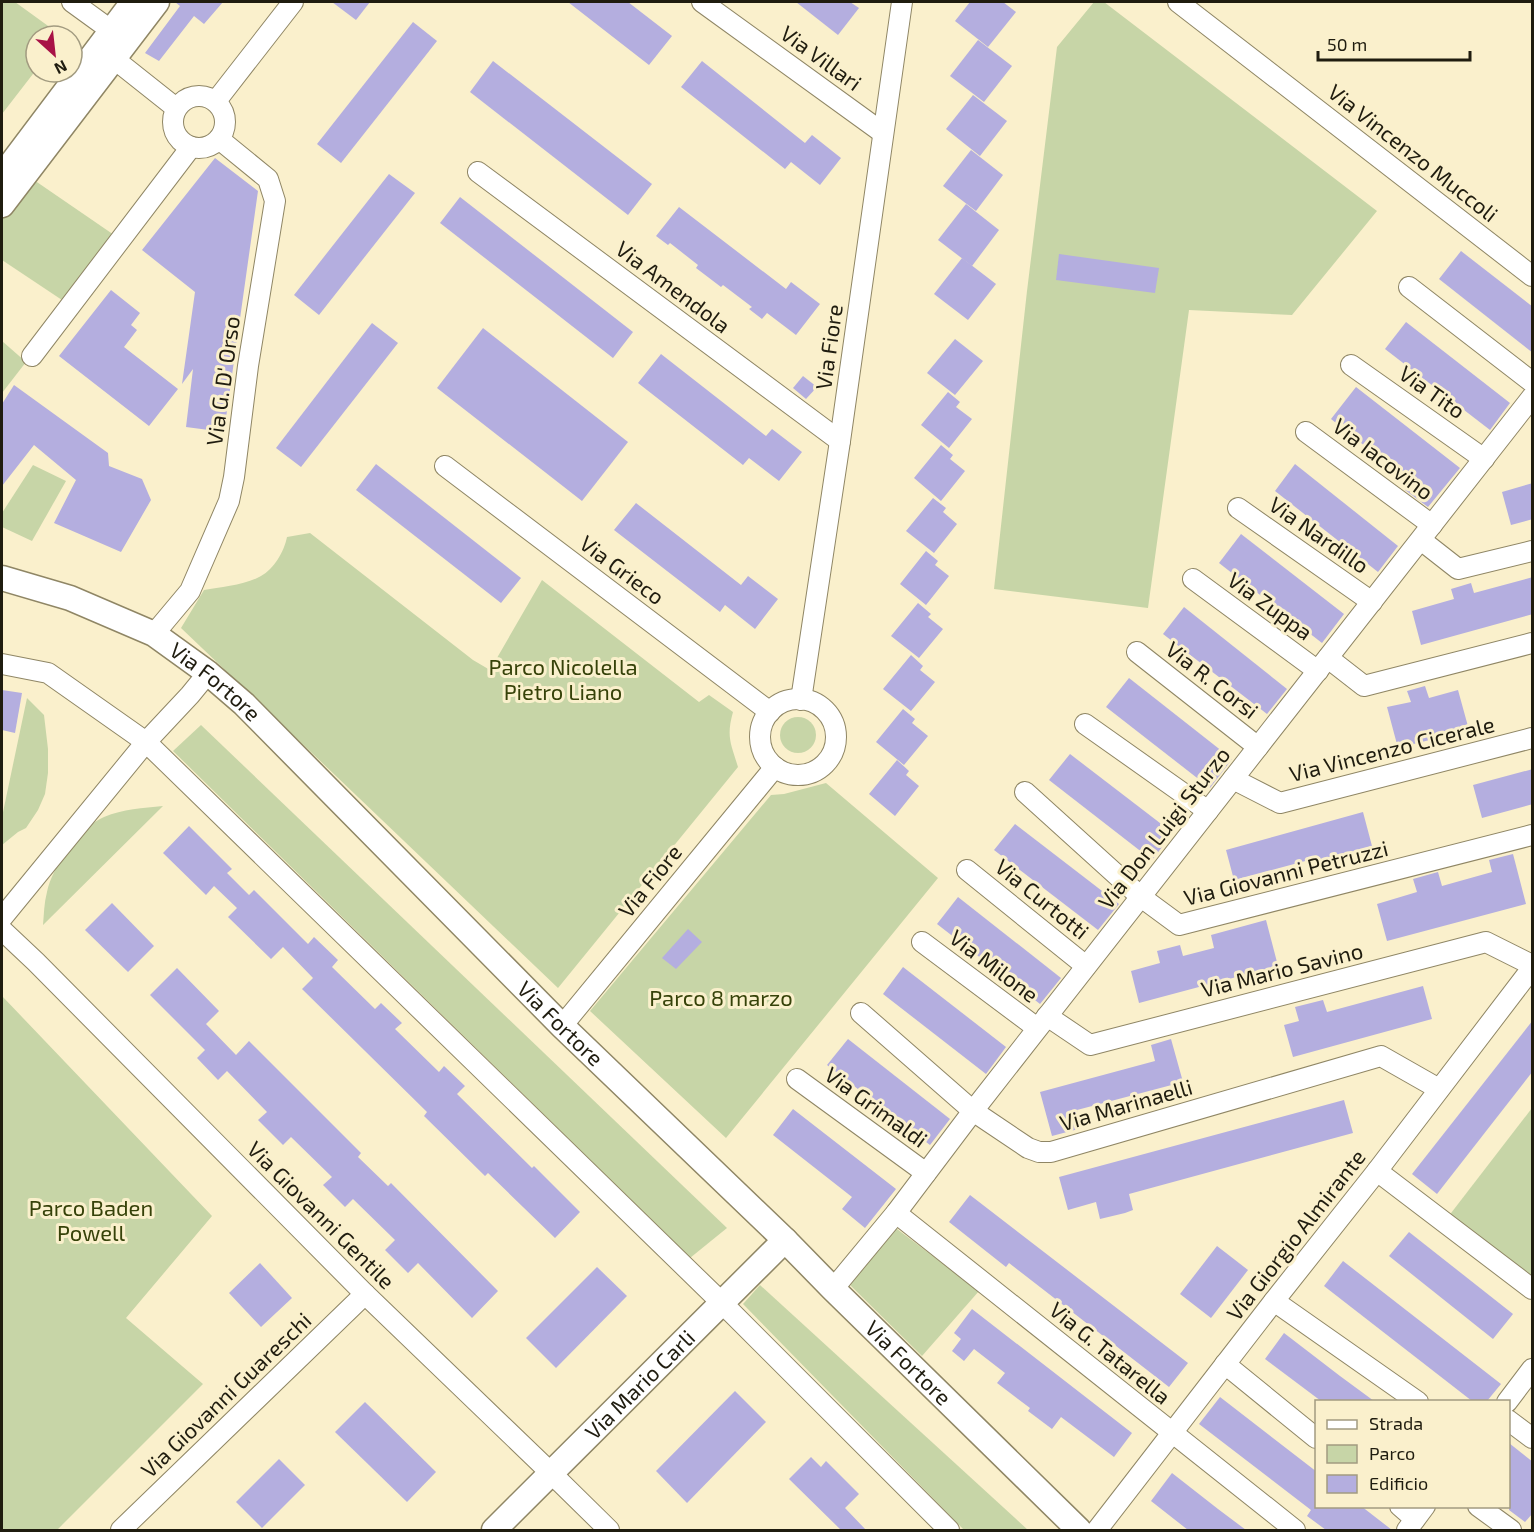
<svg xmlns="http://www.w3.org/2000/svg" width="1534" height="1532" font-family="'Exo 2',sans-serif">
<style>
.green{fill:#c7d5a7}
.building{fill:#b4aedf}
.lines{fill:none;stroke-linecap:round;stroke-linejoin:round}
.minor-casing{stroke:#8f8665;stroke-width:22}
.tertiary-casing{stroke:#8f8665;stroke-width:27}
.minor{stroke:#fff;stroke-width:20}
.tertiary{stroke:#fff;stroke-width:24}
.labels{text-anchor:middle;stroke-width:6;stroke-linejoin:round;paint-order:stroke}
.street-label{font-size:22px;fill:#1f1c0f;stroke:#faf0cc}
.park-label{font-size:22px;fill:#364209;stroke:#faf0cc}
</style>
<rect width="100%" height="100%" fill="#faf0cc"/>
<!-- green -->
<g class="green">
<polygon points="2,2 15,2 62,36 36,36 36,70 2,114"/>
<polygon points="1094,2 1104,2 1377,211 1292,315 1189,310 1148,608 994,589 1027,291 1057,47"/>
<polygon points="31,178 117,237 68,304 2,260 2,216"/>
<polygon points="2,341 26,362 2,393"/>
<polygon points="33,465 66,481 32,541 2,527 2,513"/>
<path d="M310 533 473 660 490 670 542 580 699 702 709 695 733 712C726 737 731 744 738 767L558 988 181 628 204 590C221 587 246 585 261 576 274 569 284 552 287 537Z"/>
<polygon points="27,698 44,715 48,749 48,773 45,794 38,810 26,828 18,832 2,845 2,817"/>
<circle cx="798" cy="735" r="18"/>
<polygon points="201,725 727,1228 690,1258 173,751"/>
<polygon points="826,783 938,878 726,1138 590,1011 771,795 784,794"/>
<path d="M163 806 43 925C44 914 44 903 47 892 52 867 80 827 104 817 123 809 143 808 163 806Z"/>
<polygon points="2,996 212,1216 126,1318 203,1384 57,1530 2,1530"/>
<polygon points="1532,1108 1532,1281 1448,1217"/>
<polygon points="893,1226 979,1291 922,1356 846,1281"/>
<polygon points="760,1285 1028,1530 964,1530 743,1304"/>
</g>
<!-- building -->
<g class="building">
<polygon points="175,2 223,2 204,24 194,16 159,61 145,53 180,6"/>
<polygon points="332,2 370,2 356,20"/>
<polygon points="568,2 628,2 672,36 649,65"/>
<polygon points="796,2 850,2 859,8 838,35"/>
<polygon points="970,2 1003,2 1016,12 988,47 955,21"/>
<polygon points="413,22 437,41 341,163 317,144"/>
<polygon points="978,40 1012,66 984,102 950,76"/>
<polygon points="493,61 652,184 628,215 470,92"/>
<polygon points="702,61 805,143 812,135 841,158 820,185 791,162 785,169 681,87"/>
<polygon points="973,95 1007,121 980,156 946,129"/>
<polygon points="971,150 1003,175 976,211 943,186"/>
<polygon points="215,158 258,191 224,432 186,427 193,369 182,384 195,292 142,250"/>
<polygon points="389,174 415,193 319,315 294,295"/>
<polygon points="460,197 633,332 613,358 440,223"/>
<polygon points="966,204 999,230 972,266 938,240"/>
<polygon points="679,207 786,289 791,282 820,304 796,335 767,313 762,319 749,309 752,307 723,285 721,287 696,268 698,265 670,243 668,245 656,236"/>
<polygon points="1461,251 1533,307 1533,353 1439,279"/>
<polygon points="1059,254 1159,268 1155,293 1056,280"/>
<polygon points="962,258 996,284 968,320 934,294"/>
<polygon points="111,290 140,313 131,325 137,330 124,347 178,389 149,426 59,356"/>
<polygon points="1406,322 1510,403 1490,430 1385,349"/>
<polygon points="372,323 398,343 301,467 276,448"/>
<polygon points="483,328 628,442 582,501 437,388"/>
<polygon points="955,339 983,361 955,395 927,373"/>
<polygon points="661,354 766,436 772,429 802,452 779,481 749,458 743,465 638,383"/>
<polygon points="803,376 817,387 806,399 793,388"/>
<polygon points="14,385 108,453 109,466 142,479 151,500 121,552 54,523 76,480 34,445 2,486 2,404"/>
<polygon points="1356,387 1460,468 1428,507 1405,490 1410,482 1331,419"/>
<polygon points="948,392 960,402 956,407 972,419 949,448 921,425"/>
<polygon points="941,445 953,455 950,459 965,471 941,501 914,478"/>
<polygon points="376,464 521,578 501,603 356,490"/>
<polygon points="1295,464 1398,546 1378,572 1275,491"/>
<polygon points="1533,483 1533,519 1511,525 1502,492"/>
<polygon points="933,498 946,508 943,512 957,524 934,553 906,531"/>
<polygon points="636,503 741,585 748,576 778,599 755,629 725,605 720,612 614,530"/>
<polygon points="1241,534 1344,614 1322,643 1219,563"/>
<polygon points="926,551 938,561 935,565 949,576 926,605 900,584"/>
<polygon points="1533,577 1533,614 1421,645 1412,611 1454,599 1451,589 1471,583 1474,593"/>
<polygon points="918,603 931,614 928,617 943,629 919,658 891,636"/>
<polygon points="1184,607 1287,689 1267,714 1163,634"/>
<polygon points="911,655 923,666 920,670 935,682 911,711 883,689"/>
<polygon points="1129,678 1232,759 1210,788 1106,707"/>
<polygon points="1425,686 1429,698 1458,690 1469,730 1398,748 1387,707 1411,702 1407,691"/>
<polygon points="2,690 22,693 15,733 2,730"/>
<polygon points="903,709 915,719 912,723 928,736 904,765 876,742"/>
<polygon points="1070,754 1173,833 1152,860 1049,780"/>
<polygon points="897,760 909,771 906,775 919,786 895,816 869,794"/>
<polygon points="1533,769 1533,804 1482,818 1473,785"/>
<polygon points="1363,812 1372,846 1310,864 1309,860 1234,880 1226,850"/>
<polygon points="1015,824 1119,904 1098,930 994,850"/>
<polygon points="189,826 232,869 227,873 249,895 254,890 308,944 314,937 338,960 332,967 375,1009 381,1003 402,1023 395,1029 439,1072 444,1066 465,1086 457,1094 532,1168 534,1166 580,1212 555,1238 488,1173 485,1176 424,1116 427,1112 302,989 313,978 283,947 271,959 228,917 237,908 214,886 206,895 163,853"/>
<polygon points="1513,854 1526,904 1387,941 1377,904 1417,892 1413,879 1438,872 1442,886 1492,872 1489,860"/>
<polygon points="958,897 1061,978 1040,1004 937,924"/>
<polygon points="112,903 154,946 128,972 85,930"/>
<polygon points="1266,920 1278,966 1139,1003 1131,971 1160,963 1157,951 1180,945 1183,956 1214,948 1211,935"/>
<polygon points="688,929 702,942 676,969 662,958"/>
<polygon points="903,967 1006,1047 986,1074 883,994"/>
<polygon points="177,968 219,1011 206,1024 236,1055 249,1041 361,1153 358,1157 388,1186 391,1183 498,1291 472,1318 418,1263 408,1273 385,1250 395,1240 353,1199 345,1207 323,1185 332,1177 291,1137 283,1145 258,1120 267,1112 227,1071 218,1080 197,1058 205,1050 150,995"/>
<polygon points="1423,986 1432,1019 1293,1057 1284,1025 1299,1021 1295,1007 1323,1000 1327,1012"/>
<polygon points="1533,1020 1533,1071 1437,1194 1412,1174"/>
<polygon points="848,1039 950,1119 930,1145 827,1065"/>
<polygon points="1171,1039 1183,1082 1077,1110 1082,1128 1052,1136 1040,1092 1155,1061 1151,1045"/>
<polygon points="1344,1100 1353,1133 1129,1194 1133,1210 1125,1213 1100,1219 1096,1202 1068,1210 1059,1177"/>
<polygon points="793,1109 896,1189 865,1228 842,1209 852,1197 773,1135"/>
<polygon points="970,1195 1188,1363 1169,1387 1009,1263 1006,1267 949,1222"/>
<polygon points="1409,1232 1513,1314 1493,1339 1389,1256"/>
<polygon points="1217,1246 1248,1270 1211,1318 1180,1294"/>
<polygon points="1343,1261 1501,1384 1487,1401 1472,1401 1324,1286"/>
<polygon points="260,1263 292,1298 261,1327 229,1293"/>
<polygon points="597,1267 627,1296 556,1368 526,1338"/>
<polygon points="972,1309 1132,1433 1114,1457 1061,1417 1052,1429 1028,1411 1030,1408 997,1383 1005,1373 974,1349 964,1361 952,1351 961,1339 954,1333"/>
<polygon points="1284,1333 1340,1376 1374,1401 1321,1401 1265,1359"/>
<polygon points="735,1391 766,1422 687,1503 656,1471"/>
<polygon points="1220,1397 1317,1472 1317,1506 1361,1506 1392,1530 1326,1530 1307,1516 1311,1510 1199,1424"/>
<polygon points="365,1402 436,1472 407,1502 335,1432"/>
<polygon points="1509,1443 1533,1462 1533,1513 1525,1522 1509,1510"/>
<polygon points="811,1457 821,1467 826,1461 859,1494 845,1508 866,1530 841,1530 789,1479"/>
<polygon points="279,1459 305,1485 262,1528 236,1502"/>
<polygon points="1172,1473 1218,1509 1246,1530 1188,1530 1151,1501"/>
</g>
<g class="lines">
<defs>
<g id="minor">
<polyline points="72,2 123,39"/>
<polyline points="702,2 883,133"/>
<polyline points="1178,2 1532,276"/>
<polyline points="113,58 176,108"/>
<circle cx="199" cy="122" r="26"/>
<polyline points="216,101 293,2"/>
<polyline points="478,172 840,441"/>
<polyline points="1409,287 1532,382"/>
<polyline points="32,356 191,147"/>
<polyline points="1351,365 1484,459"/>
<polyline points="1306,432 1432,525"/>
<polyline points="445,466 770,712"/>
<polyline points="1238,508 1372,602"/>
<polyline points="1421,540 1458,569 1532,551"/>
<polyline points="1193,579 1318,671"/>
<polyline points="154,634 190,591 229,501 234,477 248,366 275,201 268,179 219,139"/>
<polyline points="1137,652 1258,747"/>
<polyline points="1328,658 1364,686 1532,643"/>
<polyline points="2,664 48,673 146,742 721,1302 949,1530"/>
<circle cx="798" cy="737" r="38"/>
<polyline points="801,700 840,441 902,2"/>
<polyline points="1085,724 1208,811"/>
<polyline points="1233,779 1280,803 1532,738"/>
<polyline points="1025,792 1141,897 1179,925 1532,835"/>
<polyline points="967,870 1086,966"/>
<polyline points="2,918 146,742 190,695 208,673"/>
<polyline points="2,930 36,962 365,1294 551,1473 609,1530"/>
<polyline points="922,942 1037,1028"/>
<polyline points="861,1013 973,1111 1028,1148 1039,1152 1051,1152 1381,1056 1439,1089"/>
<polyline points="1047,1016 1090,1045 1486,942 1532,965"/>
<polyline points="562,1026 775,767"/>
<polyline points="797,1079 926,1173"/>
<polyline points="1377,1171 1532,1289"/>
<polyline points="896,1213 1295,1530"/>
<polyline points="833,1289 896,1213 973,1111 1532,397"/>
<polyline points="1274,1301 1418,1402"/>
<polyline points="1225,1364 1316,1438"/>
<polyline points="1507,1402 1532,1369"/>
<polyline points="1508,1420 1532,1438"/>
<polyline points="1400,1506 1415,1519"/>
<polyline points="1478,1506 1511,1530"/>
<polyline points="121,1530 365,1294"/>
<polyline points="1097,1530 1274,1301 1377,1171 1532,968"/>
<polyline points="1407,1530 1425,1506"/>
</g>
<g id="tertiary">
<polyline points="2,176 133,2"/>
<polyline points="2,205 157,2"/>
<path id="s1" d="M2 578 70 598 154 634 208 673 244 704 562 1026 785 1240 833 1289 1079 1530"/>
<path id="s2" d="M494 1530 785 1240"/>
</g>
</defs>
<!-- minor casing -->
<use href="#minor" class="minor-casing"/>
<!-- tertiary casing -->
<use href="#tertiary" class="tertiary-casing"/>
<!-- minor -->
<use href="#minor" class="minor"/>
<!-- tertiary -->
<use href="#tertiary" class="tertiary"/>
</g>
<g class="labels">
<!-- street labels -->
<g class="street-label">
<text transform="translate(821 58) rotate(36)" y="8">Via Villari</text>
<text transform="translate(1413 153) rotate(38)" y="8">Via Vincenzo Muccoli</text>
<text transform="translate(673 287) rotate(37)" y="8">Via Amendola</text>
<text transform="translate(829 347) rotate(-82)" y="8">Via Fiore</text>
<text transform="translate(223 381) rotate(-82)" y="8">Via G. D' Orso</text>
<text transform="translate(1432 392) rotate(35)" y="8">Via Tito</text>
<text transform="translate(1383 459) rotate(37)" y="8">Via Iacovino</text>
<text transform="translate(1319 535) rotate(35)" y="8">Via Nardillo</text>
<text transform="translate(622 570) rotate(37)" y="8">Via Grieco</text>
<text transform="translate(1270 606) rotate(36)" y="8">Via Zuppa</text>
<text transform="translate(1212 680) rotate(38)" y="8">Via R. Corsi</text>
<text dy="8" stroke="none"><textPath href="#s1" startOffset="240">Via Fortore</textPath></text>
<text transform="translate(1392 749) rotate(-14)" y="8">Via Vincenzo Cicerale</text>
<text transform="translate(1164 828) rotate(-52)" y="8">Via Don Luigi Sturzo</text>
<text transform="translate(1286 873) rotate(-14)" y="8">Via Giovanni Petruzzi</text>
<text transform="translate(650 881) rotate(-51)" y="8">Via Fiore</text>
<text transform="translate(1042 899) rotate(39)" y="8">Via Curtotti</text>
<text transform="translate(994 966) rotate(37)" y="8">Via Milone</text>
<text transform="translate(1282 970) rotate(-14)" y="8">Via Mario Savino</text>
<text dy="8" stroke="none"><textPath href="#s1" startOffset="726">Via Fortore</textPath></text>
<text transform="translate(1126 1105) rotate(-16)" y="8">Via Marinaelli</text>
<text transform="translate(876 1107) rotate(36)" y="8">Via Grimaldi</text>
<text transform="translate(321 1215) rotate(45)" y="8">Via Giovanni Gentile</text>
<text transform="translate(1296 1235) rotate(-52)" y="8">Via Giorgio Almirante</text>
<text transform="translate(1110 1353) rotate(39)" y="8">Via G. Tatarella</text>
<text dy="8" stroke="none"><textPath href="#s1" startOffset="1212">Via Fortore</textPath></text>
<text dy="8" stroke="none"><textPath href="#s2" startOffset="206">Via Mario Carli</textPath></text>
<text transform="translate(226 1395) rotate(-44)" y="8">Via Giovanni Guareschi</text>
</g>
<!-- park labels -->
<g class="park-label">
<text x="563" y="675">Parco Nicolella<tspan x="563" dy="25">Pietro Liano</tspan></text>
<text x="721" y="1006">Parco 8 marzo</text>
<text x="91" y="1216">Parco Baden<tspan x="91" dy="25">Powell</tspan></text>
</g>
</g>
<!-- border -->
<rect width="1534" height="1532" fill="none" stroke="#1f1c0f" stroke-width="6"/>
<!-- legend -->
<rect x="1315" y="1400" width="195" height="108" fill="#faf0cc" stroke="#a29b80" stroke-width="1.5"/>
<rect x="1327" y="1420" width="30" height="9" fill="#ffffff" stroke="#a29b80" stroke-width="1.5"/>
<text x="1369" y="1430" font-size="18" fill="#1f1c0f">Strada</text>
<rect x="1327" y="1445" width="30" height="18" fill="#c7d5a7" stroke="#a29b80" stroke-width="1.5"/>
<text x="1369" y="1460" font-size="18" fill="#1f1c0f">Parco</text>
<rect x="1327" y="1475" width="30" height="18" fill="#b4aedf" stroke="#a29b80" stroke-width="1.5"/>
<text x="1369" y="1490" font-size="18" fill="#1f1c0f">Edificio</text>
<!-- north arrow -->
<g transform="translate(54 54) rotate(153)"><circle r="28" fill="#faf0cc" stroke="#a29b80" stroke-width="1.5"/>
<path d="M0-4.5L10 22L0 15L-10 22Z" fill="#a81246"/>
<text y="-9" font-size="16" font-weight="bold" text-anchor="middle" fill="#1f1c0f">N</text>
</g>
<!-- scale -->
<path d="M1318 51v9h152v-9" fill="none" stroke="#1f1c0f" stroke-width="3"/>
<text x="1327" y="51" font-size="18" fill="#1f1c0f" stroke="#faf0cc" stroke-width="4.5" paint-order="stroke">50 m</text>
</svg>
